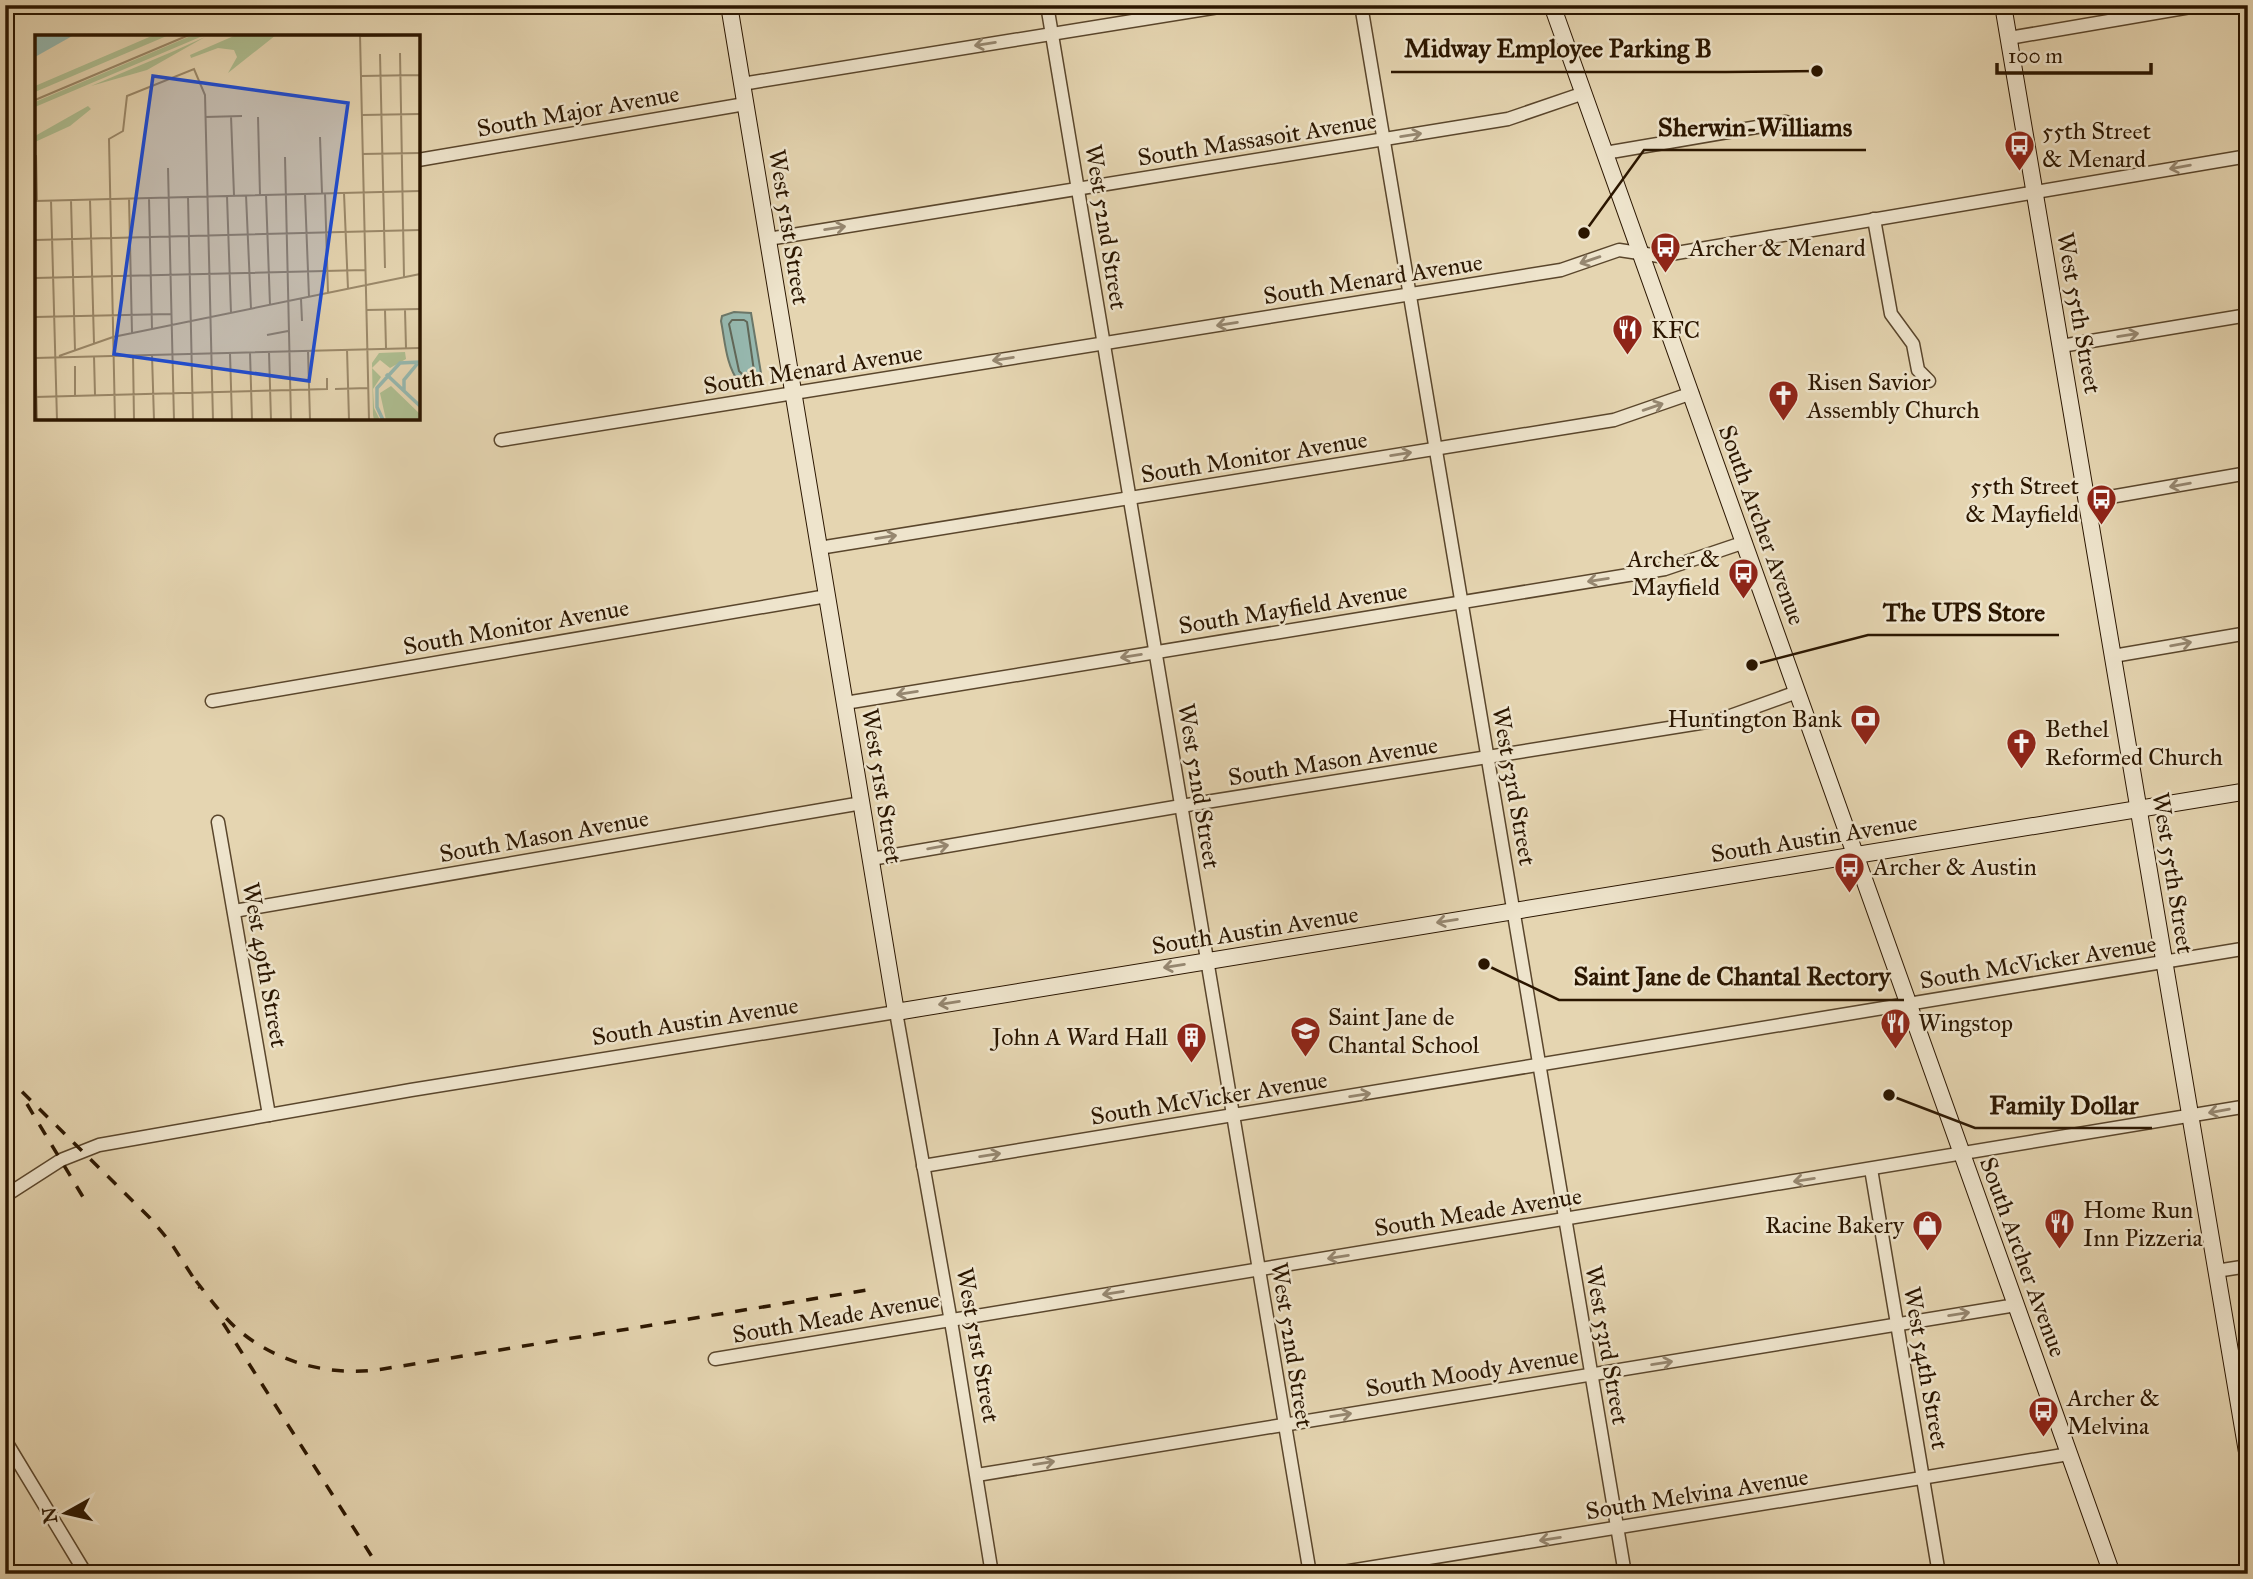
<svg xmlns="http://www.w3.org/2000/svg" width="2253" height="1579" font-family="'IM FELL Great Primer',serif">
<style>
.water{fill:#96b8af;stroke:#6b7769;stroke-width:2}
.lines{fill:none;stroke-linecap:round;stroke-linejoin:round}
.shore{stroke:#606758;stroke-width:2}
.street-casing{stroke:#5a462c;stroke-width:15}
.secondary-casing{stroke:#2b1600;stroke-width:18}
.street{stroke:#eee4cc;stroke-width:12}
.secondary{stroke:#eee4cc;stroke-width:16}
.rail{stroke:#2b1600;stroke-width:3.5;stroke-dasharray:12 12;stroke-linecap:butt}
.oneway{stroke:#968770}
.labels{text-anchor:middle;stroke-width:5;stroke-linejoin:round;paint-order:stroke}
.street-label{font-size:24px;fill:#2b1600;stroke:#eee4cc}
.poi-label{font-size:24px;fill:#2b1600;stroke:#eee4cc;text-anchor:start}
.inset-river{fill:none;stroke:#96b8af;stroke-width:3.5}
.inset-road{fill:none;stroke:#9b896a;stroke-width:2}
.view{fill:#1d4ed8;fill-opacity:0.15;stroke:#1d4ed8;stroke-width:3.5}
.inset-edge{fill:none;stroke:#2b1600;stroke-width:3.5}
.leader{fill:none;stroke:#2b1600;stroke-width:2.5}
.callout-dot{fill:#2b1600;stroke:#eee4cc;stroke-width:2.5}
.callout-label{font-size:26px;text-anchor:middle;font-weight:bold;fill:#2b1600;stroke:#eee4cc;stroke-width:5;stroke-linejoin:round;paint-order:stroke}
</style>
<rect width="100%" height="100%" fill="#e5d5b1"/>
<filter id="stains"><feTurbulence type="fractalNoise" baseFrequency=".00286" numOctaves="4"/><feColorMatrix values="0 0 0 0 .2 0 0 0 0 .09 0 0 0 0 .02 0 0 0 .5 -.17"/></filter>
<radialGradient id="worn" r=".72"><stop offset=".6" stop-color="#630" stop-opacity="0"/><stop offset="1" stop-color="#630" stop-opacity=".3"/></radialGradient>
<!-- water -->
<path class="water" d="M734 312 751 313 761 373V378L748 382H739C726 366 725 341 721 321L722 316Z"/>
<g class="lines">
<!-- shore -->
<polygon class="shore" points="732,320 744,320 747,322 754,371 752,374 743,375 739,371 729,324"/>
<defs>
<g id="street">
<polyline points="1047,5 1310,1574"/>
<polyline points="1361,5 1625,1574"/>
<polyline points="2009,38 2202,5"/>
<polyline points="742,84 1231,5"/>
<polyline points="1605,153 1786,122"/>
<polyline points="418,160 745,104"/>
<polyline points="1874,219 1891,314 1913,344 1918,370 1929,381"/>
<polyline points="768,239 1508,119 1584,93"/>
<polyline points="2061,346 2248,315"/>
<polyline points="501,440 1561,270 1619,250 1659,256 2248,156"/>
<polyline points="2087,501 2248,473"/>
<polyline points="819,548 1614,420 1692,393"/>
<polyline points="2113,656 2248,633"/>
<polyline points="212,701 827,596"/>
<polyline points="845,703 1665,569 1745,542"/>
<polyline points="218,822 269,1115"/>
<polyline points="871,859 1181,806 1719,720 1797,692"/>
<polyline points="234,911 862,803"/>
<polyline points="923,1166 2248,948"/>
<polyline points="1871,1169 1939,1574"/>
<polyline points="5,1196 61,1160 99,1145 411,1090 896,1012 953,1333 992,1574"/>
<polyline points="2216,1271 2248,1266"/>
<polyline points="715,1359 2248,1106"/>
<polyline points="5,1440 86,1574"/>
<polyline points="977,1475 2016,1305"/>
<polyline points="1331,1574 2069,1454"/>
</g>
<g id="secondary">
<polyline points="729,5 896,1012 2248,791"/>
<polyline points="1552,5 2112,1574"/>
<polyline points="2003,5 2248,1458"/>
</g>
</defs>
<!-- street casing -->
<use href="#street" class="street-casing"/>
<!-- secondary casing -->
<use href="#secondary" class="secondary-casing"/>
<!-- street -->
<use href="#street" class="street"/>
<!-- secondary -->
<use href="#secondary" class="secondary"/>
<!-- rail -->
<g class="rail">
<polyline points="5,1075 150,1218 171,1243 200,1288"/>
<polyline points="27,1104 83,1197"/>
<path d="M196 1281C208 1296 220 1313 235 1327 275 1363 330 1377 383 1369L873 1289"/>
<polyline points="223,1323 383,1574"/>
</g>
</g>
<!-- one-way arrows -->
<defs><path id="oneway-shaft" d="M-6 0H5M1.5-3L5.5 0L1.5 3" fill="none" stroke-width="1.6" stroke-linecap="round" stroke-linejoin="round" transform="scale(1.75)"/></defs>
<g class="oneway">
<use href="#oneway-shaft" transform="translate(985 44) rotate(171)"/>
<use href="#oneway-shaft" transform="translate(1411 135) rotate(-9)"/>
<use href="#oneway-shaft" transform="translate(2180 167) rotate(170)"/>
<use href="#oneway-shaft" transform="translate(835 228) rotate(-9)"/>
<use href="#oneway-shaft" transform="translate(1590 260) rotate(161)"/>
<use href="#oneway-shaft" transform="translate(1227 324) rotate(171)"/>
<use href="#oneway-shaft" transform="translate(2128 335) rotate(-9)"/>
<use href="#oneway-shaft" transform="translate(1003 359) rotate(171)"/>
<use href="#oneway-shaft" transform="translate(1653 407) rotate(-19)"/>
<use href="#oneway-shaft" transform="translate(1401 454) rotate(-9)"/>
<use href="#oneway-shaft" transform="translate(2180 485) rotate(170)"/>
<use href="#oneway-shaft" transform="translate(886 537) rotate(-9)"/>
<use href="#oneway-shaft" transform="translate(1598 580) rotate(171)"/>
<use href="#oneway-shaft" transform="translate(2181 644) rotate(-10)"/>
<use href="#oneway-shaft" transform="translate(1131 656) rotate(171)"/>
<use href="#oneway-shaft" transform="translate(907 693) rotate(171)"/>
<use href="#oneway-shaft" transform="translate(938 847) rotate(-10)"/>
<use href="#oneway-shaft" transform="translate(1447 921) rotate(171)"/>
<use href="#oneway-shaft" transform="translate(1174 966) rotate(171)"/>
<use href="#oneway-shaft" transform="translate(949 1003) rotate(171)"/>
<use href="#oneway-shaft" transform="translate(1360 1095) rotate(-9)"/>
<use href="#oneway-shaft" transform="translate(2219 1111) rotate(170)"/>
<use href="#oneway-shaft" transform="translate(990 1155) rotate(-9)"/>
<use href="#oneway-shaft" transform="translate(1804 1180) rotate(171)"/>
<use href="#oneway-shaft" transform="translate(1338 1257) rotate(171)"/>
<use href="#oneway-shaft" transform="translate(1113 1293) rotate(171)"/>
<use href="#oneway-shaft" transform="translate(1959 1314) rotate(-9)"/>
<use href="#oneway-shaft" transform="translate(1662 1363) rotate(-9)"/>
<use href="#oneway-shaft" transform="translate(1341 1415) rotate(-9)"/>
<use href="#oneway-shaft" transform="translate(1044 1463) rotate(-9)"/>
<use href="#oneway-shaft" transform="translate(1550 1539) rotate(171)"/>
</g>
<!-- icons -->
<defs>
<symbol id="bus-pin" viewBox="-11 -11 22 30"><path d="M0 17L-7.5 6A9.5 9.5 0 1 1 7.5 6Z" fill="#8f2418" stroke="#eee4cc"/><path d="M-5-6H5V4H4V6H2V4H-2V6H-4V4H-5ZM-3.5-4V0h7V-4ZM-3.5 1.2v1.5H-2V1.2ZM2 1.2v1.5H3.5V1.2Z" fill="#fff"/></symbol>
<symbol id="restaurant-pin" viewBox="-11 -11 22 30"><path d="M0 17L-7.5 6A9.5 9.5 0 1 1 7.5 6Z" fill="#8f2418" stroke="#eee4cc"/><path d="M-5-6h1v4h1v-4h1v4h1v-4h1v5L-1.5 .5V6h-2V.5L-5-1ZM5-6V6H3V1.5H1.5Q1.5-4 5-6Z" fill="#fff"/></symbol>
<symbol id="church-pin" viewBox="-11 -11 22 30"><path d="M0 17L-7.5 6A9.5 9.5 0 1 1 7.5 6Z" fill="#8f2418" stroke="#eee4cc"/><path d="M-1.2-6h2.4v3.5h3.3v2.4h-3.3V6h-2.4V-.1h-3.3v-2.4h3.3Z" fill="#fff"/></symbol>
<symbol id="bank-pin" viewBox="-11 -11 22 30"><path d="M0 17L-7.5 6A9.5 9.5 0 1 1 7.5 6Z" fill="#8f2418" stroke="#eee4cc"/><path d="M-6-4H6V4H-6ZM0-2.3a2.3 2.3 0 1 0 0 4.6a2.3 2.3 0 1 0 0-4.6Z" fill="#fff"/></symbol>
<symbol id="school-pin" viewBox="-11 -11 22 30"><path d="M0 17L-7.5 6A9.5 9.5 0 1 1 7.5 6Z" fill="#8f2418" stroke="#eee4cc"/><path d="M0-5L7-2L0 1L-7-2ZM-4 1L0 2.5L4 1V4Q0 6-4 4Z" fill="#fff"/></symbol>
<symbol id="building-pin" viewBox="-11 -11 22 30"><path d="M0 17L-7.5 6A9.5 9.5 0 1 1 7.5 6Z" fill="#8f2418" stroke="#eee4cc"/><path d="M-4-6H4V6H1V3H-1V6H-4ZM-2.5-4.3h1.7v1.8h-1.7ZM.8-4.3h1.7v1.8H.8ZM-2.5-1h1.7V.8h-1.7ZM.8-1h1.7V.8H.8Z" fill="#fff"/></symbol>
<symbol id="shop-pin" viewBox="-11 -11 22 30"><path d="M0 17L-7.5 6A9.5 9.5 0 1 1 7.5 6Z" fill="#8f2418" stroke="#eee4cc"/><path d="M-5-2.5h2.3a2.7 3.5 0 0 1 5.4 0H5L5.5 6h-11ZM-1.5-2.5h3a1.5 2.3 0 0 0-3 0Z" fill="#fff"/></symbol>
</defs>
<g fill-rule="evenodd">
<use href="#bus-pin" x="2002" y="128" width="35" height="47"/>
<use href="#bus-pin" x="1648" y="230" width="35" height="47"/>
<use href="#restaurant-pin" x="1610" y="312" width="35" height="47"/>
<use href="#church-pin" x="1766" y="378" width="35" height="47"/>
<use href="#bus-pin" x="2084" y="482" width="35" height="47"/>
<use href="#bus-pin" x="1726" y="556" width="35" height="47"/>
<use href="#bank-pin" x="1848" y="702" width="35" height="47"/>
<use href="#church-pin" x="2004" y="726" width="35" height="47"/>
<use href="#bus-pin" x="1832" y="850" width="35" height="47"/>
<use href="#restaurant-pin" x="1878" y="1006" width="35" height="47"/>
<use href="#school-pin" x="1288" y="1014" width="35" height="47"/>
<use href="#building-pin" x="1174" y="1020" width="35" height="47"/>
<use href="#restaurant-pin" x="2042" y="1206" width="35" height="47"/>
<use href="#shop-pin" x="1910" y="1208" width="35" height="47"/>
<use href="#bus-pin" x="2026" y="1394" width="35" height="47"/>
</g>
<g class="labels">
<!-- street labels -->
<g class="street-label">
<text transform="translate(578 111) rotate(-10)" y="8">South Major Avenue</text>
<text transform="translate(1257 139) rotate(-9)" y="8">South Massasoit Avenue</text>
<text transform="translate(789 227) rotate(81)" y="8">West 51st Street</text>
<text transform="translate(1106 227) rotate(81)" y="8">West 52nd Street</text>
<text transform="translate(1373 279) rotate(-9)" y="8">South Menard Avenue</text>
<text transform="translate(2079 313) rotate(80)" y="8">West 55th Street</text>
<text transform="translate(813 369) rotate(-9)" y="8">South Menard Avenue</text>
<text transform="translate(1254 457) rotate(-9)" y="8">South Monitor Avenue</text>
<text transform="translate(1762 525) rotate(70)" y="8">South Archer Avenue</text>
<text transform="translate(1293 608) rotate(-9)" y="8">South Mayfield Avenue</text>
<text transform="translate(516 627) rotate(-10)" y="8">South Monitor Avenue</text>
<text transform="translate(1333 761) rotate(-9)" y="8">South Mason Avenue</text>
<text transform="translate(882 786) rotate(81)" y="8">West 51st Street</text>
<text transform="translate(1199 786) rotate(81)" y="8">West 52nd Street</text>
<text transform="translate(1514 786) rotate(80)" y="8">West 53rd Street</text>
<text transform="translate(544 836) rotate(-10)" y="8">South Mason Avenue</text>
<text transform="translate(1814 838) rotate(-9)" y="8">South Austin Avenue</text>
<text transform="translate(2173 873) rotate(81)" y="8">West 55th Street</text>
<text transform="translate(1255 930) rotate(-9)" y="8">South Austin Avenue</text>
<text transform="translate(2038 962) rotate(-9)" y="8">South McVicker Avenue</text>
<text transform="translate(265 965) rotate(80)" y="8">West 49th Street</text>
<text transform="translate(695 1021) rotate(-9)" y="8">South Austin Avenue</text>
<text transform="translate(1209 1098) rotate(-9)" y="8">South McVicker Avenue</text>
<text transform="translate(1478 1212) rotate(-9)" y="8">South Meade Avenue</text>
<text transform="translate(2023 1257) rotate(70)" y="8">South Archer Avenue</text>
<text transform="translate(836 1317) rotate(-10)" y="8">South Meade Avenue</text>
<text transform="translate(978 1345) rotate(80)" y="8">West 51st Street</text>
<text transform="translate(1292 1345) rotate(81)" y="8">West 52nd Street</text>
<text transform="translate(1607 1345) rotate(80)" y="8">West 53rd Street</text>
<text transform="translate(1926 1368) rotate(80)" y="8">West 54th Street</text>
<text transform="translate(1472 1372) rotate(-9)" y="8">South Moody Avenue</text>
<text transform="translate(1697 1494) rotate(-9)" y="8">South Melvina Avenue</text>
</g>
<!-- poi labels -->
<g class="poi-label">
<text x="2042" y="139">55th Street<tspan x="2042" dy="28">&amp; Menard</tspan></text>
<text x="1689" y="256">Archer &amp; Menard</text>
<text x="1651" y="338">KFC</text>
<text x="1807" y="390">Risen Savior<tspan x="1807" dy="28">Assembly Church</tspan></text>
<text x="2079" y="494" text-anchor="end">55th Street<tspan x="2079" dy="28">&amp; Mayfield</tspan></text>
<text x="1720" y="567" text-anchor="end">Archer &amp;<tspan x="1720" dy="28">Mayfield</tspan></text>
<text x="1842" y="727" text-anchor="end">Huntington Bank</text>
<text x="2045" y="737">Bethel<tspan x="2045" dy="28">Reformed Church</tspan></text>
<text x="1873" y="875">Archer &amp; Austin</text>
<text x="1328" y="1025">Saint Jane de<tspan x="1328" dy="28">Chantal School</tspan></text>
<text x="1918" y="1031">Wingstop</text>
<text x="1168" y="1045" text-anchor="end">John A Ward Hall</text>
<text x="2083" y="1218">Home Run<tspan x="2083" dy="28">Inn Pizzeria</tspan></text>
<text x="1904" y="1233" text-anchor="end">Racine Bakery</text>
<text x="2067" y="1406">Archer &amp;<tspan x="2067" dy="28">Melvina</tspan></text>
</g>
</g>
<!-- overview -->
<g transform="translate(35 35)">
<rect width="385" height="385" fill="#e5d5b1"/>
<path d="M119 0H134L0 57V51ZM158 0H170L0 72V67ZM201 0H241L193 38 202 22 199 15 183 13 156 23 155 20ZM170 2 112 35 56 51 139 16ZM53 71 56 74 35 91 0 107V101ZM344 318 370 317 371 324 355 333 345 325 337 333 346 342 338 354 339 373 345 385H339L338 380 337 328ZM356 351 385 379V385H351L345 358Z" fill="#aebe91"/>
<path d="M0 0H39L0 22Z" fill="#96b8af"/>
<path class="inset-river" d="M351 339 385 371M369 355V345L383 328M348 385 342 372V353L365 328 385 327"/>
<path class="inset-road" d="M325 0 334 385M325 1 368 0M365 18 369 242M385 18V46M345 19 350 233M326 41 385 40M0 65 154 0M327 80 385 79M196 81 199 160M170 82 207 81M223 82 225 160M285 102 287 158M327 119 385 118M1 120 2 166M250 122 256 385M133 133 139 385M290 158 293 258M309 158 313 254M270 159 274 262M211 160 216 274M231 160 235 270M192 161 196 278M153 162 158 385M94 163 97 298M114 163 117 294M16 165 22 385M36 165 40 315M55 165 59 308M0 166 385 156M0 205 385 195M0 243 330 235M266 264 267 286M331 275 385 274M350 275 351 313M370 275 371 313M0 282 136 279M232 300 253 296M0 312 2 385M312 314 314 385M273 316 275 385M215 317 217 385M234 317 236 385M195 318 197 385M98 320 99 385M117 320 119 385M24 321 78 302 385 239M59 321 60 360M0 323 385 313M40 331V361M300 354 333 353M0 362 292 354V343M80 385 74 104 88 96 92 61 159 34 170 60 178 385"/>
<path class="view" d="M118 41 313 68 274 346 79 319Z"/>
<rect width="385" height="385" class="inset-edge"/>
</g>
<!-- callouts -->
<path class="leader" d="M1817 71L1726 72H1391M1584 233L1644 150H1866M1752 665L1868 635H2059M1484 964L1559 1000H1904M1889 1095L1975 1128H2152"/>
<g class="callout-dot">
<circle cx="1817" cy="71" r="7"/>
<circle cx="1584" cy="233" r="7"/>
<circle cx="1752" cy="665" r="7"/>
<circle cx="1484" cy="964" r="7"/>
<circle cx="1889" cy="1095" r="7"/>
</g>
<g class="callout-label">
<text x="1558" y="57">Midway Employee Parking B</text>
<text x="1755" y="136">Sherwin-Williams</text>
<text x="1964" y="621">The UPS Store</text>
<text x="1732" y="985">Saint Jane de Chantal Rectory</text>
<text x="2064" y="1114">Family Dollar</text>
</g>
<!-- margin -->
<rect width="2253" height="1579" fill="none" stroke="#e5d5b1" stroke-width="28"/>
<rect x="7" y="7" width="2239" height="1565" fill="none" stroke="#2b1600" stroke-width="3.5"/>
<rect x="14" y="14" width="2225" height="1551" fill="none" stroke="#2b1600" stroke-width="2"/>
<!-- north arrow -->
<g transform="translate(66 1513) rotate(262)" stroke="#eee4cc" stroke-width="5" paint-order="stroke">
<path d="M0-5L12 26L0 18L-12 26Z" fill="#2b1600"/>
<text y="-10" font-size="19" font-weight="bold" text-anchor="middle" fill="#2b1600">N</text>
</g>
<!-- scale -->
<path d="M1997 63v10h154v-10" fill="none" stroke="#2b1600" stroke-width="3.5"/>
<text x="2008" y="63" font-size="21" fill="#2b1600" stroke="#eee4cc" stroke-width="5" paint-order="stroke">100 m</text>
<rect width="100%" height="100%" filter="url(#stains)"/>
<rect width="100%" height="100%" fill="url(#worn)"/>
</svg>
